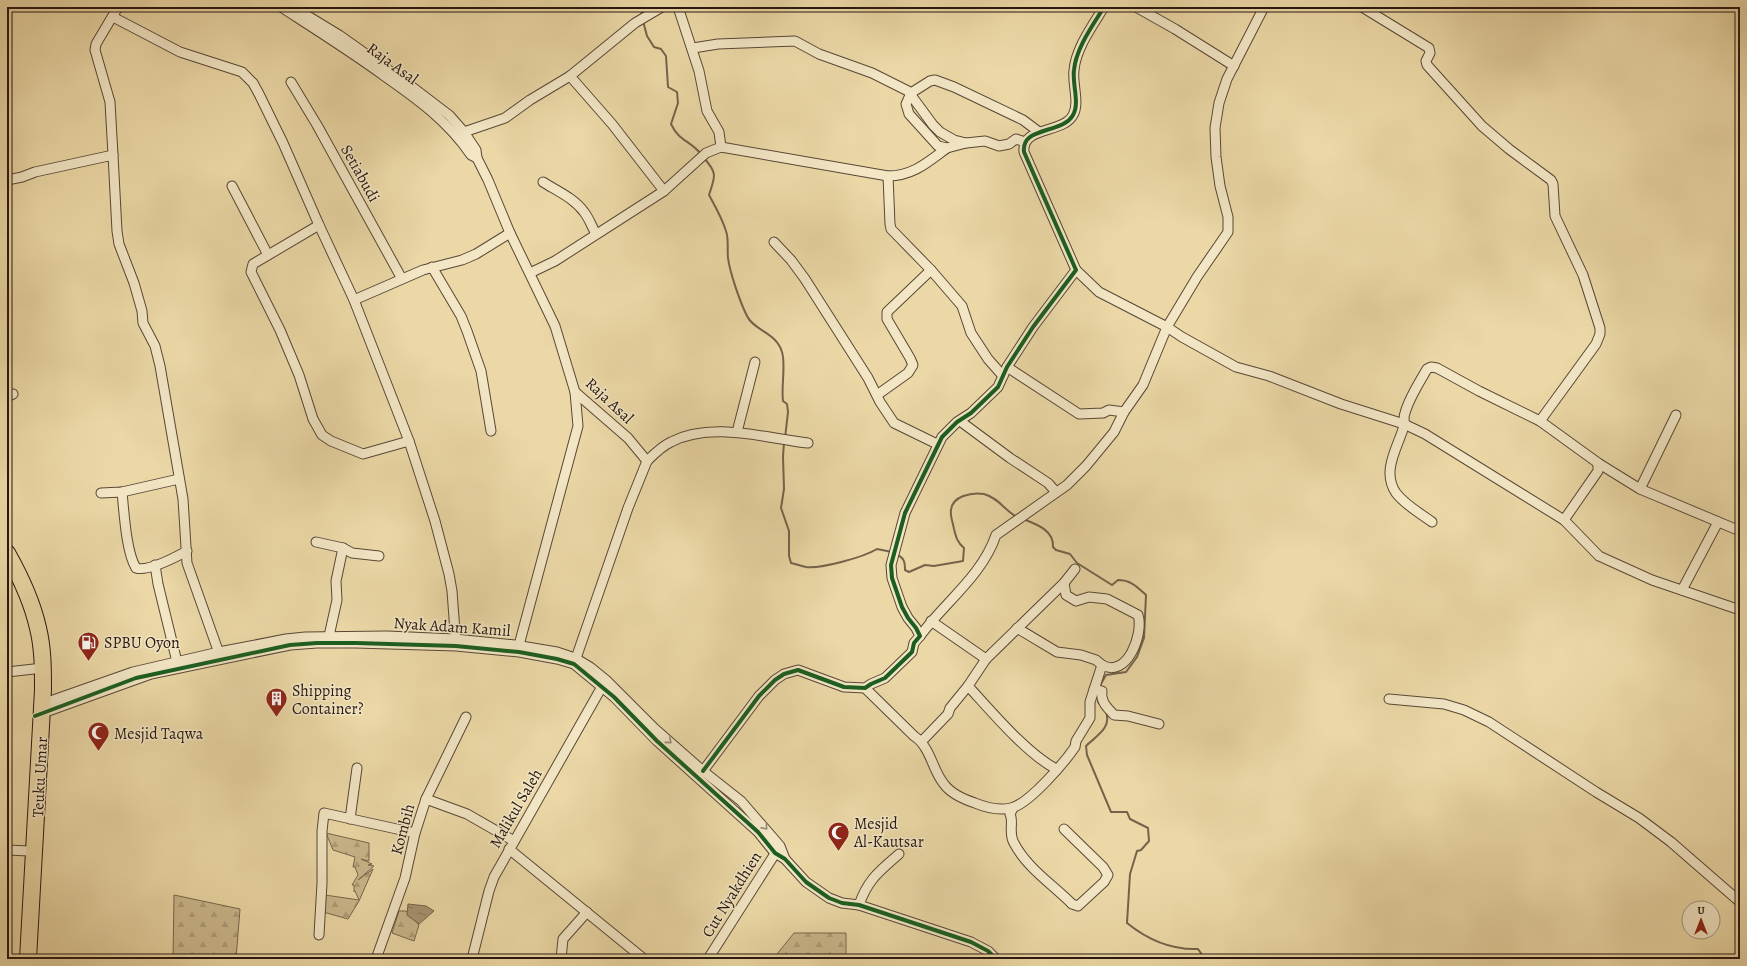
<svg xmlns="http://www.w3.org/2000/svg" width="1747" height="966" font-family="Alegreya,serif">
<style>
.forest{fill:url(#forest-firs);stroke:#78674e}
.water{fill:url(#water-ripples);stroke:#74634b}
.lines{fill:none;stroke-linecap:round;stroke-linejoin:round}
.stream{stroke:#74634b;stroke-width:2}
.street-casing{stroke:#584736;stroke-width:11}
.highway-casing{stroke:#271710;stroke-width:18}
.street{stroke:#f2e6c5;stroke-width:9}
.highway{stroke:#ebd8a6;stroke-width:16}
.cycleway-casing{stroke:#f2e6c5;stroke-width:6}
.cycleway{stroke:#1b5e20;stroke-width:4}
.oneway{stroke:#978974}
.labels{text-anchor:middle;stroke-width:3;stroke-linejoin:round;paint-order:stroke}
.street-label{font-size:16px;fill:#271710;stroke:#f2e6c5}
.poi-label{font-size:16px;fill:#271710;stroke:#f2e6c5;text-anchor:start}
</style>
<defs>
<pattern id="forest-firs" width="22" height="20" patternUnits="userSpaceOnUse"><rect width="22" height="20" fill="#cab78c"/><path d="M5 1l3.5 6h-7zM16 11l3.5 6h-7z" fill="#ae9d78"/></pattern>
<pattern id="water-ripples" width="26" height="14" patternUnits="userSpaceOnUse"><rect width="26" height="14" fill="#a89673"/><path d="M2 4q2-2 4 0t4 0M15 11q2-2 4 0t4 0" fill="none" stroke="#89795d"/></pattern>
</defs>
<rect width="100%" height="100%" fill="#ebd8a6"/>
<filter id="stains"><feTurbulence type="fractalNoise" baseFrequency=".005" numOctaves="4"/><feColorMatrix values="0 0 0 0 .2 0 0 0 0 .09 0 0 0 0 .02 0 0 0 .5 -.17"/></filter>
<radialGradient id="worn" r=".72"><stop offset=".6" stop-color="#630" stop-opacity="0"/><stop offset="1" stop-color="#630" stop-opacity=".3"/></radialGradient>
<!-- forest -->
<g class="forest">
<polygon points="326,833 369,843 369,861 361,859 372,864 368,865 374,866 358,880 373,869 359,901 348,919 323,912 325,895 359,900 355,891 354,892 354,885 352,885 358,875 355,867 353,867 355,857 333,850"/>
<polygon points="174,895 240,909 236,959 173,959"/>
<polygon points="399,911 406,911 419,925 414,941 392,933"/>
<polygon points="794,933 846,933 846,959 773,959"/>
</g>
<!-- water -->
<polygon class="water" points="408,904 426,906 434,911 419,924 407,915"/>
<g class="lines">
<!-- stream -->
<g class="stream">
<polyline points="641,7 642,15"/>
<path d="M643 21 647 36 654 47 661 49 666 56 668 87 677 92 678 103 671 124C679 141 689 140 700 153"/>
<path d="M704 158C718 174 715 176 709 195 715 206 722 218 726 231 729 239 727 249 728 258 730 273 740 302 747 316 754 331 776 332 782 352 786 364 781 387 783 401L787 404 788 412 785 438"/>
<path d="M784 442 783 457 784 489 781 508 789 531V556L791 563C796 564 801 566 806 567 821 569 864 557 877 549L892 552"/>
<path d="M1023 519C1036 524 1054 530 1053 547L1056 550 1070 554 1077 563 1112 585 1118 580C1131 580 1137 587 1146 595L1144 638 1137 657 1126 672 1106 675 1099 687"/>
<path d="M896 554C904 558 905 561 905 570L909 572 925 565 934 566 963 561 964 548C957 542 956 537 954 529 953 523 950 516 951 510 952 496 972 492 984 494 999 498 1005 511 1017 517"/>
<polyline points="1098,693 1098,702 1100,704"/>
<path d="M1106 712C1112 728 1096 736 1086 746L1087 755 1111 812H1127L1130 819 1148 828 1149 841 1141 850 1137 851 1130 874 1127 923C1148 940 1171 950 1198 949L1205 959"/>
</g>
<defs>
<g id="street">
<path d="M281 7C315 29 350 51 383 75 416 98 448 121 471 155L477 158"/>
<polyline points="293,7 339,35 411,86 449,115 464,132 476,150 477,158 488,180 510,233 555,326 575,392 628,438 647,461 628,508 574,664"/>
<polyline points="1136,7 1175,29 1234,66"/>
<polyline points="1264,7 1227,79 1219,103 1215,128 1216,157 1220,186 1228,217 1228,232 1197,277 1167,327 1182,337 1236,367 1269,376 1341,404 1404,424 1425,434 1564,520 1599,556 1652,580 1740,610"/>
<polyline points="1362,7 1429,48 1430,53 1426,61 1427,65 1482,126 1509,149 1551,180 1553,184 1555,216 1583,275 1600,328 1600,334 1596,344 1540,421"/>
<polyline points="113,17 180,52 242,72 253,83 259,94 283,143 319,225 354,300 409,441 435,521 449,574 452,591 456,645"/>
<polyline points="693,48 718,44 795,41 819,54 872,73 908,91 933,125 940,132 954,140 966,143 985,141 999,146 1009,144 1016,139 1025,142"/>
<polyline points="570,76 612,124 664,191"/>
<polyline points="291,82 317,125 402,279"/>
<polyline points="464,132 505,118 530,100 570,76 635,23 662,7"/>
<polyline points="966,143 947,148 938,146 909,114 906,104 911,93 930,81 935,80 954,87 1023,120 1039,132"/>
<path d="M721 147 888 176C913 176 928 162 947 148"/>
<polyline points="113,155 110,102 95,50 96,44 118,7"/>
<polyline points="888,176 890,224 891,229 931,270 962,306 971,333 988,359 1003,376"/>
<polyline points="7,180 22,177 35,172 113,155 117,231 119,244 134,283 142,311 143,323 155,346 160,366 183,499 187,563 220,656"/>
<path d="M543 182C557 191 574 198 584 212 589 218 592 227 596 234"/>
<polyline points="232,186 268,255"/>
<polyline points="319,225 253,264 251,272 280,330 299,375 313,419 322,435 331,441 363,454 409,441"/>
<polyline points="774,242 791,260 805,279 868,378 880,402 894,423 937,444"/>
<polyline points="432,267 461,316 467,331 481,371 491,431"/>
<polyline points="530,273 555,261 664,191 706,153 721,147 719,132 707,111 699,71 678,7"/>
<polyline points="354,300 423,270 462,260 476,254 510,233"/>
<polyline points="1007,367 1079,414 1103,413 1109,410 1124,412"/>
<polyline points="877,395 908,373 913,365 910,358 887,319 887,312 931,270"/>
<polyline points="7,397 13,394"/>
<polyline points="960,421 1010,458 1048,483 1056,492"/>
<polyline points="737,432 755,362"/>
<path d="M647 461C654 454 662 446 671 442 711 421 765 438 808 443"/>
<polyline points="1640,489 1676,415"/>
<path d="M122 492C124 511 126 552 136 568 148 572 176 557 187 551"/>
<polyline points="101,493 122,492 179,479"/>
<polyline points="1564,520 1598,471 1598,463"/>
<path d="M1432 522C1420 513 1405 505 1396 493 1381 471 1398 447 1404 426 1405 422 1403 417 1405 413 1409 398 1419 383 1427 369L1431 367 1437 368 1479 391 1540 421 1598 463 1640 489 1740 531"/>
<polyline points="316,542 343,548 352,553 379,556"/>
<polyline points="155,565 158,584 177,662"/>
<path d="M1064 583 1066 595 1076 601 1089 597 1107 599 1138 615C1144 634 1127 679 1102 665"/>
<polyline points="1682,590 1718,522"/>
<polyline points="931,621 986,659"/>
<polyline points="329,636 337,600 336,581 343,548"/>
<path d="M920 636C945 602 982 576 996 535L1067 485 1086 466 1114 432 1124 412 1143 385 1167 327 1099 292 1076 270"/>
<polyline points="519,645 578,426 575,392"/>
<polyline points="7,672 43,668"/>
<path d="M968 686C992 712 1026 753 1056 769"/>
<path d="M865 688 914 736C931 747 932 770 944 784 951 794 963 799 975 803 987 808 998 811 1011 808 1029 804 1064 763 1075 747L1076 741 1090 718V702L1102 665 1096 660 1081 655 1057 652 1017 628"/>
<path d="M1094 689 1102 691C1100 702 1108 708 1114 715L1128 716 1159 724"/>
<polyline points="1389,699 1444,704 1464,710 1489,722 1596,792 1639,818 1671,842 1740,902"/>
<polyline points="39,705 133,672 219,652 286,639 305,637 387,636 455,639 515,645 557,652 575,658 590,667 606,680 655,729 703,771 741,801 780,846 785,859"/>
<polyline points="40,714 151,674 290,645 317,643 356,643 456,646 519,652 557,659 574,664 614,697 657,741 758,832 775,853 785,859 806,882 829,898 842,903 859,905 971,942 988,951 996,959"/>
<polyline points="922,741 948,714 950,708 968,686 986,659 1064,583 1075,569"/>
<path d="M703 771 759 696 775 680 784 674 798 670 844 687 865 688 871 684 885 678 912 652 914 643 920 636 916 628 908 618 902 607 892 578 891 565 905 513 942 437 957 422 971 413 998 387 1007 367 1033 327 1076 270 1024 152C1021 126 1063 134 1073 115 1080 103 1072 84 1074 70 1076 48 1093 25 1104 7"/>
<polyline points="426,799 466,717"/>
<path d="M1013 808 1010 814C1014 822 1008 833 1014 843 1027 868 1052 884 1072 904L1078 906 1104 882 1108 875 1103 867 1064 829"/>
<polyline points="350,819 357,768"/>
<polyline points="509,849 644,959"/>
<polyline points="7,850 29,851"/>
<path d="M859 905C868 879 879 872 899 854"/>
<polyline points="319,935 322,883 322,831 324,813 415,833"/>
<polyline points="376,959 405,878 415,833 426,799 467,814 514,841"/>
<polyline points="472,959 489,891 494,877 604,683"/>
<polyline points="561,959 563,939 587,912"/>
<polyline points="708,959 778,849"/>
</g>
<path id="highway" d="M7 553C20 576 32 601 38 628 43 648 43 669 43 690L28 959"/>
</defs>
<!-- street casing -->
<use href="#street" class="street-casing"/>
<!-- highway casing -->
<use href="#highway" class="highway-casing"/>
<!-- street -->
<use href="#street" class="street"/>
<!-- highway -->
<use href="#highway" class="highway"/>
<defs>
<g id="cycleway">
<polyline points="35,716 136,678 290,645 317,643 356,643 456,646 519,652 557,659 574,664 614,697 657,741 758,832 775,853 785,859 806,882 829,898 842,903 859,905 971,942 988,951 996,959"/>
<path d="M703 771 759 696 775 680 784 674 798 670 844 687 865 688 871 684 885 678 912 652 914 643 920 636 916 628 908 618 902 607 892 578 891 565 905 513 942 437 957 422 971 413 998 387 1007 367 1033 327 1076 270 1024 152C1021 126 1063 134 1073 115 1080 103 1072 84 1074 70 1076 48 1093 25 1104 7"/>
</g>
</defs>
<!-- cycleway casing -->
<use href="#cycleway" class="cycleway-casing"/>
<!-- cycleway -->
<use href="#cycleway" class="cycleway"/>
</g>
<!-- one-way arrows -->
<defs><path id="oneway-chevron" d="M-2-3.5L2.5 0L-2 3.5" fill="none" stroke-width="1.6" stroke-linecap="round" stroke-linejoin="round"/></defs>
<g class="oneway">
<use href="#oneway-chevron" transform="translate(669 741) rotate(41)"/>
<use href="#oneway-chevron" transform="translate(765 827) rotate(50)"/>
</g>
<!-- icons -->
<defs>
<symbol id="fuel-pin" viewBox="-11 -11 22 30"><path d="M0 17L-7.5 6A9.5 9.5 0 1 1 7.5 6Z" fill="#8f2418" stroke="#f2e6c5"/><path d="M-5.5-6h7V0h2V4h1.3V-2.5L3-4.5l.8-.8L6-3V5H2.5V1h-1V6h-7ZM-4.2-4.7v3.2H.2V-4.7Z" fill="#fff"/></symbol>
<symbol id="building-pin" viewBox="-11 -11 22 30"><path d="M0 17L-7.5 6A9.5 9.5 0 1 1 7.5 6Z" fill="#8f2418" stroke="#f2e6c5"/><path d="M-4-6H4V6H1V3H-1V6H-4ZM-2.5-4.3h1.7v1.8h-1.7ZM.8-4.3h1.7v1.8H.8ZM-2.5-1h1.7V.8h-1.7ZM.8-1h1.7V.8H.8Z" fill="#fff"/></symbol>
<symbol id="mosque-pin" viewBox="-11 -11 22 30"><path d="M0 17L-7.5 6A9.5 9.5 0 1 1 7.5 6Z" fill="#8f2418" stroke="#f2e6c5"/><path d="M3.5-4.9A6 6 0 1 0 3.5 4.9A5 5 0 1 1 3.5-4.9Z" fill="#fff"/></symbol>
</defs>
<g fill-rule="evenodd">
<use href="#fuel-pin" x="76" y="630" width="25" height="34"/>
<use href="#building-pin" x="264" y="686" width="25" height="34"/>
<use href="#mosque-pin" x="86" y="720" width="25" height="34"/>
<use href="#mosque-pin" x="826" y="820" width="25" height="34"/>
</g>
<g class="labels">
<!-- street labels -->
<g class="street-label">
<text transform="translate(393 63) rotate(36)" y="6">Raja Asal</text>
<text transform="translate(361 173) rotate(61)" y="6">Setiabudi</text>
<text transform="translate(610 400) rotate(43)" y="6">Raja Asal</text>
<text transform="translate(452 626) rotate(4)" y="6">Nyak Adam Kamil</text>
<text transform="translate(39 777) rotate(-87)" y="6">Teuku Umar</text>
<text transform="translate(515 808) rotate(-60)" y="6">Malikul Saleh</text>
<text transform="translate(402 829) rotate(-75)" y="6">Kombih</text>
<text transform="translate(731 894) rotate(-58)" y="6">Cut Nyakdhien</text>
</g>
<!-- poi labels -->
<g class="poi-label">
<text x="104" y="648">SPBU Oyon</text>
<text x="292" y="696">Shipping<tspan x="292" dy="18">Container?</tspan></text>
<text x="114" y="739">Mesjid Taqwa</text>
<text x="854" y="829">Mesjid<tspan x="854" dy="18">Al-Kautsar</tspan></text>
</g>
</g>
<!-- margin -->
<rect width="1747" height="966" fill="none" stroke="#ebd8a6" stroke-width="24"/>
<rect x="8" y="8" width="1731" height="950" fill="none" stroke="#271710" stroke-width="2"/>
<rect x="12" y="12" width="1723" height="942" fill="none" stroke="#271710"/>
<!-- north arrow -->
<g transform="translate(1701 920)"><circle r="19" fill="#f2e6c5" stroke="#a1937d"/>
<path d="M0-3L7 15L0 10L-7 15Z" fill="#8f2418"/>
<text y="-6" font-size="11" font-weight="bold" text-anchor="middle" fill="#271710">U</text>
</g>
<rect width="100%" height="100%" filter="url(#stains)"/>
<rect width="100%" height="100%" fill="url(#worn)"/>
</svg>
